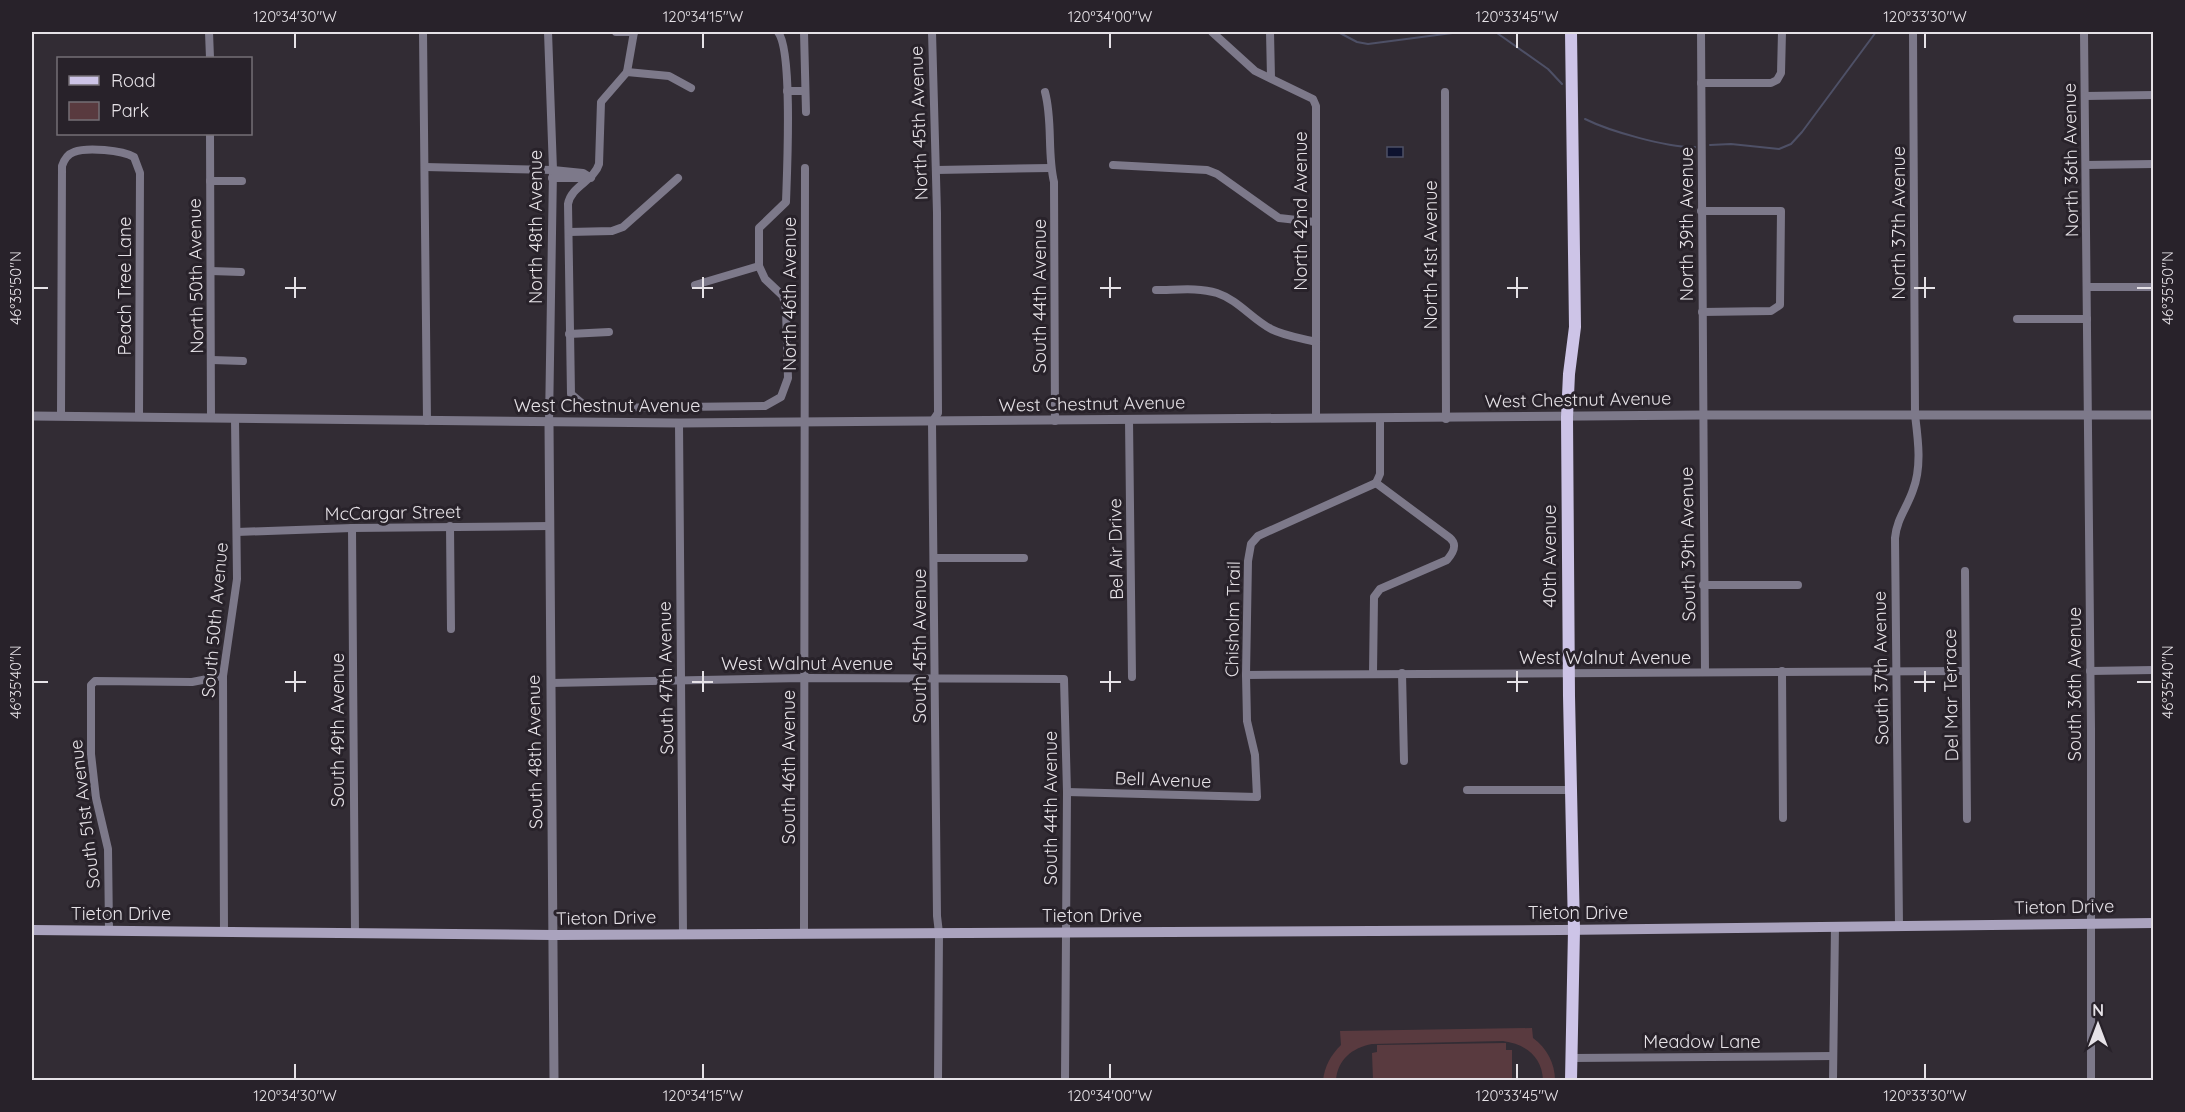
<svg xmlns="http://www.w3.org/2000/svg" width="2185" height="1112" font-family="Quicksand,sans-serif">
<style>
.green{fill:#593a3f}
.water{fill:#0d122f;stroke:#4e5066;stroke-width:1.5}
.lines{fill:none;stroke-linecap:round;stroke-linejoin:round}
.stream{stroke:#4e5066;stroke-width:2}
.minor{stroke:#7d798a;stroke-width:8}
.tertiary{stroke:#7d798a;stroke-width:9}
.secondary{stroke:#aaa3be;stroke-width:10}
.primary{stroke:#cdc4e7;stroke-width:12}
.ticks{fill:none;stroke:#e6e2e7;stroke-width:2}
.labels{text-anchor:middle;stroke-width:6;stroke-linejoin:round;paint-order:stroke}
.street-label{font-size:18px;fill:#e6e2e7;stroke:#28222a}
.neatline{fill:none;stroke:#e6e2e7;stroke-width:2}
.ticks-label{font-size:15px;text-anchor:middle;fill:#e6e2e7}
</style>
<rect width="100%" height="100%" fill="#322c34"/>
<!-- green -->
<g class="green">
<path d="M1532 1028 1533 1038C1547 1048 1555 1064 1555 1080H1543C1542 1056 1525 1044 1503 1041L1372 1044C1352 1048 1338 1059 1336 1080H1323C1325 1066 1330 1056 1341 1045L1340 1031Z"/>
<polygon points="1506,1043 1506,1050 1512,1050 1512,1080 1373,1080 1372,1053 1377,1052 1377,1045"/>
</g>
<!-- water -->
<rect class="water" x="1387" y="147" width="16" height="10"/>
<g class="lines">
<!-- stream -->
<g class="stream">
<polyline points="1338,32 1357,42 1368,44 1460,32"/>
<polyline points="1490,32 1497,33 1548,69 1562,84"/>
<path d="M1585 119C1609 131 1668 148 1695 147"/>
<polyline points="1710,145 1731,144 1779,149 1791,144 1802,132 1876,32"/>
</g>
<!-- minor -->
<g class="minor">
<polyline points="209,32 210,58"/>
<polyline points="423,32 427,421"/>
<polyline points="548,32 553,170 549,423"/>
<polyline points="616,32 634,32"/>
<path d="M634 32 627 72 601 102 599 164C594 181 571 186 568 204L571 394 584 405 595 408 765 406 781 397 788 378 786 310 783 296 765 279 759 266V228L786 202C787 172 793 51 778 32"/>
<polyline points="804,32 806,112"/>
<polyline points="932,32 937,213 938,413 932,422 937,916 939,933 938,1080"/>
<polyline points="1212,32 1255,71 1313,99 1316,106 1316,418"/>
<polyline points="1270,32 1271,78"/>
<polyline points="1701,32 1705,672"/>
<polyline points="2084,32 2091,728 2091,1080"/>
<polyline points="627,72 669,76 691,88"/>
<polyline points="1701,83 1771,83 1777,80 1781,73 1782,32"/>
<polyline points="787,91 805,91"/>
<path d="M1045 92C1053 122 1047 153 1054 182L1055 421"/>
<polyline points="1445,92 1446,419"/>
<polyline points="2085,96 2154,95"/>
<polyline points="210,134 211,418"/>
<polyline points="1113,165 1207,170 1217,174 1279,218 1315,222"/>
<polyline points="2086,165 2154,164"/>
<polyline points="425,167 553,170 583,173 591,178 552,178"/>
<polyline points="936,170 1050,168"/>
<polyline points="210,181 242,181"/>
<polyline points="1701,211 1781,211 1780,305 1771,311 1702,312"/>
<polyline points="569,232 612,231 623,227 678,178"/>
<polyline points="211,271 241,272"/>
<polyline points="695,285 759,266"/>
<polyline points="2087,287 2154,287"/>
<path d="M1156 290C1176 290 1198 287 1217 293 1238 300 1252 319 1271 329 1285 336 1301 338 1316 342"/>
<polyline points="2017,319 2087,319"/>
<polyline points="569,334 609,332"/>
<polyline points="212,360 243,361"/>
<path d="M61 416 62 166C64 160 68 154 74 152 87 147 122 150 134 157L140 173 139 417"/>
<polyline points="1129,420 1132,677"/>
<polyline points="679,423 683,934"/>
<polyline points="1376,483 1380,474 1380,418"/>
<polyline points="450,526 451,629"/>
<polyline points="352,528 355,932"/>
<polyline points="237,532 352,528 550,526"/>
<polyline points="935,558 1024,558"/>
<polyline points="1965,571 1967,819"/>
<polyline points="1703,585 1798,585"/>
<polyline points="1782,671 1783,818"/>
<polyline points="2090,671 2154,670"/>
<path d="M1373 673 1374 597 1380 589 1447 560C1453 553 1458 545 1450 538L1376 483"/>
<polyline points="1402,673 1404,761"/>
<polyline points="1246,675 1965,671"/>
<polyline points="551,683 804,678 1064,679 1067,792 1065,1080"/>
<polyline points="1467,790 1571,790"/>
<polyline points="1067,792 1257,797 1255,755 1247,721 1246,675 1248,561 1251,544 1258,536 1376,483"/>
<path d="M1899 925 1895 538C1897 518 1907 508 1913 490 1922 467 1918 439 1915 415L1913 32"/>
<polyline points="109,930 108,849 96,798 91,754 91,685 95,681 192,682 223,676"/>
<polyline points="224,932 223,676 237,579 235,419"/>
<polyline points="804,933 805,168"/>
<polyline points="1572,1058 1833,1056"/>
<polyline points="1833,1080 1835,926"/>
</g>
<!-- tertiary -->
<g class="tertiary">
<polyline points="32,416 679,423 1702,415 2154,415"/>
<polyline points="549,423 554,1080"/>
</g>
<!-- secondary -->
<polyline class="secondary" points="32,930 553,935 1560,930 2154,923"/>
<!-- primary -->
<polyline class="primary" points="1571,32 1575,327 1569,374 1567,417 1569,696 1574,930 1571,1080"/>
</g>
<!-- ticks -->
<path class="ticks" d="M295 33V48M703 33V48M1110 33V48M1517 33V48M1925 33V48M295 277V298M703 277V298M1110 277V298M1517 277V298M1925 277V298M33 288H48M285 288H306M692 288H713M1100 288H1121M1507 288H1528M1914 288H1935M2137 288H2152M295 671V692M703 671V692M1110 671V692M1517 671V692M1925 671V692M33 682H48M285 682H306M692 682H713M1100 682H1121M1507 682H1528M1914 682H1935M2137 682H2152M295 1064V1079M703 1064V1079M1110 1064V1079M1517 1064V1079M1925 1064V1079"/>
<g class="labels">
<!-- street labels -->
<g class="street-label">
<text transform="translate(919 123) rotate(-92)" y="6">North 45th Avenue</text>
<text transform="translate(2071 160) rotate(-91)" y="6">North 36th Avenue</text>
<text transform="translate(1301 211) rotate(-90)" y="6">North 42nd Avenue</text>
<text transform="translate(1899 223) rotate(-90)" y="6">North 37th Avenue</text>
<text transform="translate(1687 224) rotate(-90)" y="6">North 39th Avenue</text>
<text transform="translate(536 227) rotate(-90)" y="6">North 48th Avenue</text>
<text transform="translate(1431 255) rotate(-90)" y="6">North 41st Avenue</text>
<text transform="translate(196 276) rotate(-91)" y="6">North 50th Avenue</text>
<text transform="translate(125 286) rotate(-90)" y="6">Peach Tree Lane</text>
<text transform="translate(790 294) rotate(-90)" y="6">North 46th Avenue</text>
<text transform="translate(1040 296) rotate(-90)" y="6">South 44th Avenue</text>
<text transform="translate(1578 400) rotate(-1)" y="6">West Chestnut Avenue</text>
<text transform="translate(1092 404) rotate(-1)" y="6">West Chestnut Avenue</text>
<text x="607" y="412">West Chestnut Avenue</text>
<text transform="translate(393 513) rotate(-1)" y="6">McCargar Street</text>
<text transform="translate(1688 544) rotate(-91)" y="6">South 39th Avenue</text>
<text transform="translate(1116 549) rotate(-91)" y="6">Bel Air Drive</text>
<text transform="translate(1550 556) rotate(-90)" y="6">40th Avenue</text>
<text transform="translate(1233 619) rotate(-89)" y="6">Chisholm Trail</text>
<text transform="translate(215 620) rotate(-85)" y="6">South 50th Avenue</text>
<text transform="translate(920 646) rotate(-90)" y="6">South 45th Avenue</text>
<text x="1605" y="664">West Walnut Avenue</text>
<text x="807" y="670">West Walnut Avenue</text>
<text transform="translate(1881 668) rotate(-91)" y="6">South 37th Avenue</text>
<text transform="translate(666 678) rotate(-91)" y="6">South 47th Avenue</text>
<text transform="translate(2075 684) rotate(-90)" y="6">South 36th Avenue</text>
<text transform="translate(1951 695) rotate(-91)" y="6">Del Mar Terrace</text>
<text transform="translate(338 730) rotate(-90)" y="6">South 49th Avenue</text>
<text transform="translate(535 752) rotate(-91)" y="6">South 48th Avenue</text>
<text transform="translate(789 767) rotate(-90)" y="6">South 46th Avenue</text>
<text transform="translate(1163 780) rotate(2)" y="6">Bell Avenue</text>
<text transform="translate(1051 808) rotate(-90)" y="6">South 44th Avenue</text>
<text transform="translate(85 814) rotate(-97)" y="6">South 51st Avenue</text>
<text transform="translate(2064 907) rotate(-1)" y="6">Tieton Drive</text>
<text x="1578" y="919">Tieton Drive</text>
<text x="121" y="920">Tieton Drive</text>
<text x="1092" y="922">Tieton Drive</text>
<text transform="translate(606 918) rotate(-1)" y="6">Tieton Drive</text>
<text x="1702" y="1048">Meadow Lane</text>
</g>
</g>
<!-- border -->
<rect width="2185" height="1112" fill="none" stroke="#28222a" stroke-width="66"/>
<!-- legend -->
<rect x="57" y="57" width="195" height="78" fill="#28222a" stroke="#746f76" stroke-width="1.5"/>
<rect x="69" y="76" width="30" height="9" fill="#cdc4e7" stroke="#746f76" stroke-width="1.5"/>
<text x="111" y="87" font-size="18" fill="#e6e2e7">Road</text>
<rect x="69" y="102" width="30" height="18" fill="#593a3f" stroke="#746f76" stroke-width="1.5"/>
<text x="111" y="117" font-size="18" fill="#e6e2e7">Park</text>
<!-- north arrow -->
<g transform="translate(2098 1025)" stroke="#28222a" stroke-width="4.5" paint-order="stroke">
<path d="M0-4.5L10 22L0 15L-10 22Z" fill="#e6e2e7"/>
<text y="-9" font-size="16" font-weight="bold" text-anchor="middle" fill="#e6e2e7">N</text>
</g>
<rect x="33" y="33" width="2119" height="1046" class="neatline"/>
<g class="ticks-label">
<text x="295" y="22">120°34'30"W</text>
<text x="703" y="22">120°34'15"W</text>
<text x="1110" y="22">120°34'00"W</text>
<text x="1517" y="22">120°33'45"W</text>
<text x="1925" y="22">120°33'30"W</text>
<text transform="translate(16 288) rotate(-90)" y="5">46°35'50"N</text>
<text transform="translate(2168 288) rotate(-90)" y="5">46°35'50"N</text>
<text transform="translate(16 682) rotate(-90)" y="5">46°35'40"N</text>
<text transform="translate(2168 682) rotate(-90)" y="5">46°35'40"N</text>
<text x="295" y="1101">120°34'30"W</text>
<text x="703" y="1101">120°34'15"W</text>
<text x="1110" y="1101">120°34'00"W</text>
<text x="1517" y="1101">120°33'45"W</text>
<text x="1925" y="1101">120°33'30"W</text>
</g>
</svg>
